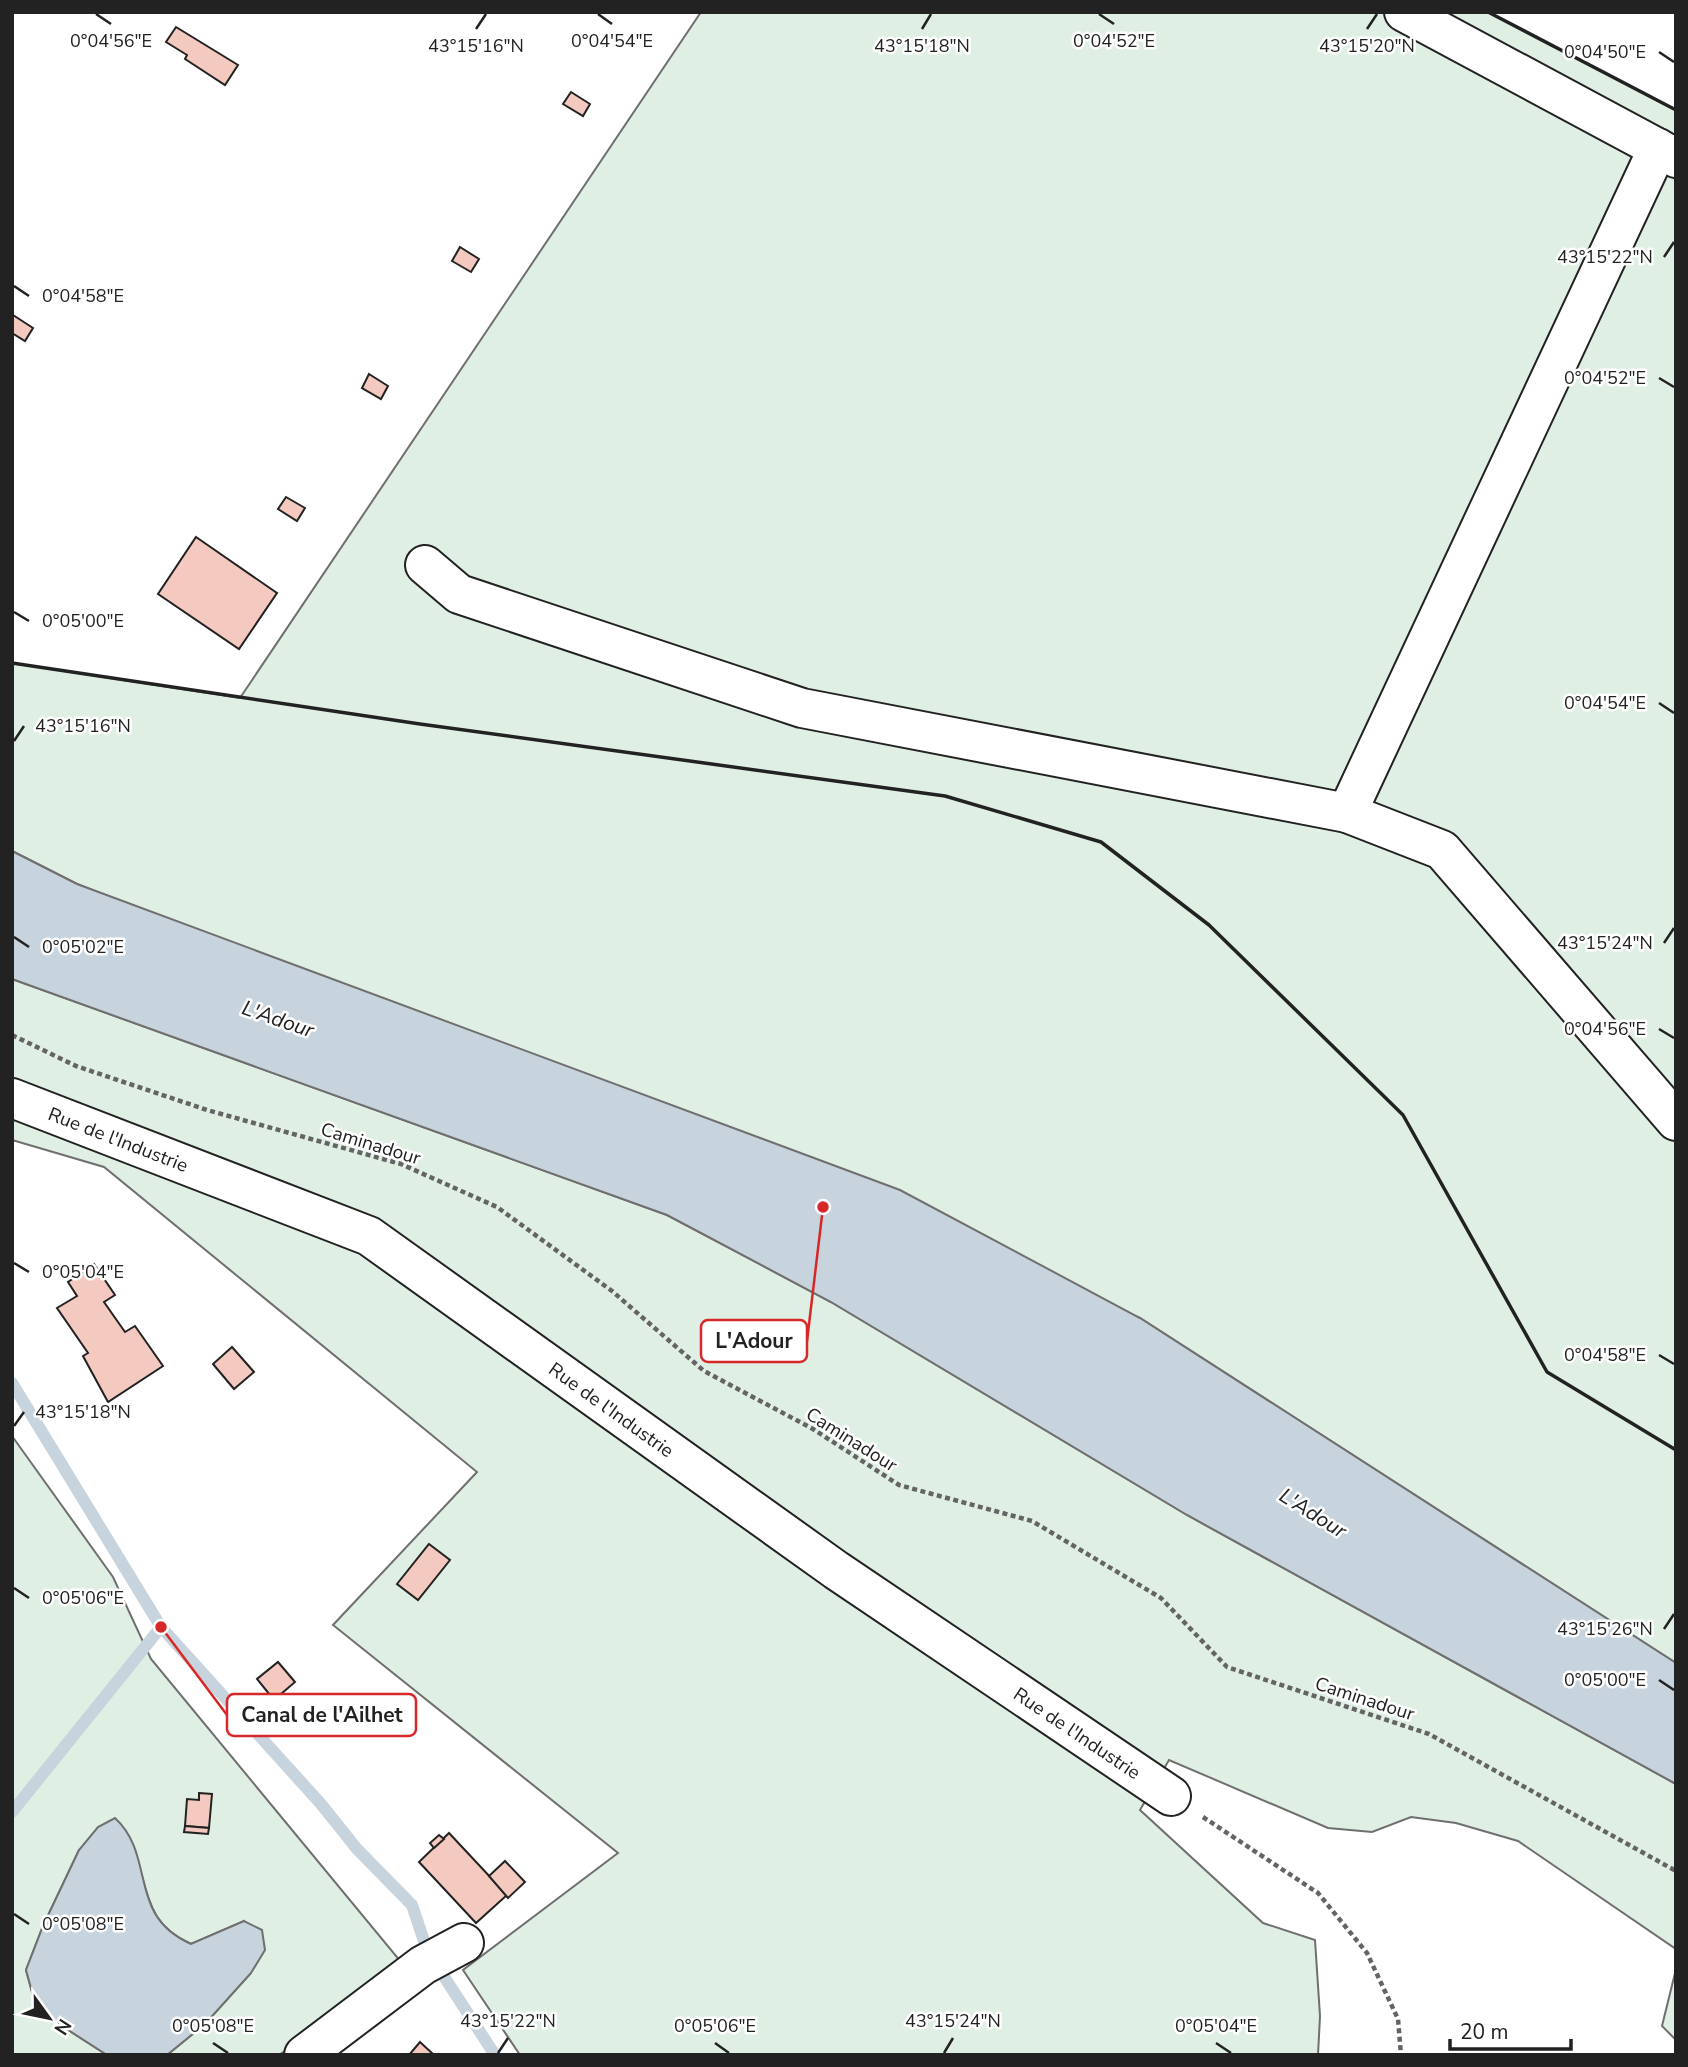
<svg xmlns="http://www.w3.org/2000/svg" width="1688" height="2067" font-family="'Nunito Sans',sans-serif">
<style>
.green{fill:#e0efe3;stroke:#6f6f6f;stroke-width:2}
.water{fill:#c7d3dd;stroke:#6f6f6f;stroke-width:2}
.lines{fill:none;stroke-linecap:round;stroke-linejoin:round}
.stream{stroke:#c7d3dd;stroke-width:12}
.building{fill:#f3c9c0;stroke:#222;stroke-width:2}
.minor-casing{stroke:#222;stroke-width:42}
.path{stroke:#646464;stroke-width:4.5;stroke-dasharray:5 3.5;stroke-linecap:butt}
.minor{stroke:#fff;stroke-width:38}
.wall{stroke:#222;stroke-width:3.5}
.ticks{fill:none;stroke:#222;stroke-width:2.5}
.labels{text-anchor:middle;stroke-width:5;stroke-linejoin:round;paint-order:stroke}
.street-label{font-size:19px;fill:#222;stroke:#fff}
.water-label{font-size:21px;font-style:italic;fill:#222;stroke:#fff}
.ticks-label{font-size:18px;text-anchor:middle;fill:#222;stroke:#fff;stroke-width:5;stroke-linejoin:round;paint-order:stroke}
.leader{fill:none;stroke:#d62828;stroke-width:2.5}
.callout-dot{fill:#d62828;stroke:#fff;stroke-width:2.5}
.callout{fill:#fff;stroke:#d62828;stroke-width:2.5}
.callout-label{font-size:21px;text-anchor:middle;font-weight:bold;fill:#222}
</style>
<rect width="100%" height="100%" fill="#fff"/>
<!-- green -->
<g class="green">
<polygon points="701,12 1488,12 1676,110 1676,1663 1140,1318 77,884 12,851 12,663 240,698"/>
<polygon points="12,979 667,1215 831,1302 1187,1515 1676,1784 1676,1949 1518,1841 1456,1823 1411,1817 1372,1832 1328,1828 1169,1760 1140,1810 1263,1923 1315,1940 1320,2016 1318,2055 520,2055 463,1970 618,1853 333,1625 477,1472 104,1167 12,1140"/>
<path d="M12 1436 113 1577 151 1659 406 1968 279 2055H167L205 2024 251 1973 244 1921 191 1944C155 1927 151 1908 141 1873L79 1850 43 1926 26 1970 37 2010 107 2055H12Z"/>
<polygon points="1676,1969 1676,2040 1662,2026"/>
</g>
<!-- water -->
<g class="water">
<polygon points="12,851 77,884 900,1190 1140,1318 1676,1663 1676,1784 1187,1515 831,1302 667,1215 12,979"/>
<path d="M115 1818C157 1857 126 1915 191 1944L244 1921 262 1930 265 1950 251 1973 205 2024 167 2055H107L37 2010 26 1970 43 1926 79 1850 98 1827Z"/>
</g>
<g class="lines">
<!-- stream -->
<g class="stream">
<polyline points="12,1383 161,1627 321,1804 357,1849 412,1905 426,1947"/>
<polyline points="12,1812 161,1627"/>
<polyline points="441,1972 495,2055"/>
</g>
</g>
<!-- building -->
<g class="building">
<polygon points="176,27 238,65 225,85 185,59 187,55 166,42"/>
<polygon points="571,92 590,104 583,116 563,104"/>
<polygon points="460,247 479,259 471,272 452,261"/>
<polygon points="13,315 33,328 25,341 12,333"/>
<polygon points="369,374 388,386 381,399 362,388"/>
<polygon points="286,497 305,508 297,521 278,509"/>
<polygon points="196,537 277,593 239,649 158,594"/>
<polygon points="94,1264 115,1295 104,1302 125,1332 135,1326 163,1366 108,1402 83,1356 88,1353 57,1308 77,1296 68,1282"/>
<polygon points="232,1347 254,1372 234,1389 213,1364"/>
<polygon points="429,1544 450,1560 418,1600 397,1584"/>
<polygon points="278,1662 295,1682 274,1700 257,1679"/>
<polygon points="199,1793 212,1794 209,1828 185,1826 187,1799 199,1800"/>
<polygon points="185,1826 209,1828 208,1834 184,1832"/>
<polygon points="449,1833 507,1895 476,1923 419,1862"/>
<polygon points="439,1835 444,1839 434,1848 430,1843"/>
<polygon points="505,1861 525,1882 508,1898 489,1876"/>
<polygon points="420,2042 434,2055 409,2055"/>
</g>
<g class="lines">
<defs>
<g id="minor">
<polyline points="1404,12 1676,158"/>
<polyline points="1658,148 1347,813 1442,850 1676,1121"/>
<polyline points="425,565 459,594 802,708 1347,813"/>
<path id="s1" d="M12 1098 369 1236 836 1570 1171 1796"/>
<polyline points="304,2055 423,1965 464,1943"/>
</g>
</defs>
<!-- minor casing -->
<use href="#minor" class="minor-casing"/>
<!-- path -->
<g class="path">
<polyline points="12,1035 76,1066 207,1110 401,1164 497,1207 612,1291 704,1371 813,1429 899,1485 1032,1521 1161,1598 1227,1667 1429,1734 1676,1871"/>
<polyline points="1203,1817 1318,1893 1367,1953 1398,2019 1401,2055"/>
</g>
<!-- minor -->
<use href="#minor" class="minor"/>
<!-- wall -->
<g class="wall">
<polyline points="1488,12 1676,110"/>
<polyline points="12,663 420,724 945,796 1101,842 1209,925 1403,1115 1547,1372 1676,1450"/>
</g>
</g>
<!-- ticks -->
<path class="ticks" d="M96 14 111 24M598 14 612 24M1099 14 1114 24M476 29 486 14M922 29 931 14M1367 29 1377 14M1659 52 1674 62M1664 257 1674 242M14 286 29 296M1659 378 1674 387M14 612 29 621M1659 703 1674 713M14 741 24 726M14 937 29 947M1664 943 1674 928M1659 1029 1674 1038M14 1263 29 1272M1659 1355 1674 1364M14 1426 24 1412M14 1588 29 1598M1664 1629 1674 1614M1659 1680 1674 1690M14 1914 29 1924M213 2043 228 2053M715 2043 729 2053M1216 2043 1231 2053M498 2053 508 2038M944 2053 953 2038"/>
<g class="labels">
<!-- street labels -->
<g class="street-label">
<text dy="7" stroke="none"><textPath href="#s1" startOffset="114">Rue de l'Industrie</textPath></text>
<text transform="translate(371 1143) rotate(17)" y="7">Caminadour</text>
<text dy="7" stroke="none"><textPath href="#s1" startOffset="681">Rue de l'Industrie</textPath></text>
<text transform="translate(852 1439) rotate(32)" y="7">Caminadour</text>
<text transform="translate(1365 1698) rotate(18)" y="7">Caminadour</text>
<text dy="7" stroke="none"><textPath href="#s1" startOffset="1248">Rue de l'Industrie</textPath></text>
</g>
<!-- water labels -->
<g class="water-label">
<text transform="translate(278 1019) rotate(19)" y="7">L'Adour</text>
<text transform="translate(1313 1513) rotate(32)" y="7">L'Adour</text>
</g>
</g>
<g class="ticks-label">
<text x="111" y="47">0°04'56"E</text>
<text x="1114" y="47">0°04'52"E</text>
<text x="612" y="47">0°04'54"E</text>
<text x="476" y="52">43°15'16"N</text>
<text x="922" y="52">43°15'18"N</text>
<text x="1367" y="52">43°15'20"N</text>
<text x="1605" y="58">0°04'50"E</text>
<text x="1605" y="263">43°15'22"N</text>
<text x="83" y="302">0°04'58"E</text>
<text x="1605" y="384">0°04'52"E</text>
<text x="83" y="627">0°05'00"E</text>
<text x="1605" y="709">0°04'54"E</text>
<text x="83" y="732">43°15'16"N</text>
<text x="1605" y="949">43°15'24"N</text>
<text x="83" y="953">0°05'02"E</text>
<text x="1605" y="1035">0°04'56"E</text>
<text x="83" y="1278">0°05'04"E</text>
<text x="1605" y="1361">0°04'58"E</text>
<text x="83" y="1418">43°15'18"N</text>
<text x="83" y="1604">0°05'06"E</text>
<text x="1605" y="1635">43°15'26"N</text>
<text x="1605" y="1686">0°05'00"E</text>
<text x="83" y="1930">0°05'08"E</text>
<text x="508" y="2027">43°15'22"N</text>
<text x="953" y="2027">43°15'24"N</text>
<text x="213" y="2032">0°05'08"E</text>
<text x="715" y="2032">0°05'06"E</text>
<text x="1216" y="2032">0°05'04"E</text>
</g>
<!-- callouts -->
<path class="leader" d="M823 1207L807 1341M161 1627L227 1715"/>
<g class="callout-dot">
<circle cx="823" cy="1207" r="7"/>
<circle cx="161" cy="1627" r="7"/>
</g>
<g class="callout">
<rect x="701" y="1320" width="106" height="42" rx="7"/>
<rect x="227" y="1694" width="189" height="42" rx="7"/>
</g>
<g class="callout-label">
<text x="754" y="1348">L'Adour</text>
<text x="322" y="1722">Canal de l'Ailhet</text>
</g>
<!-- border -->
<rect width="1688" height="2067" fill="none" stroke="#222222" stroke-width="28"/>
<!-- north arrow -->
<g transform="translate(49 2018) rotate(123)" stroke="#ffffff" stroke-width="5" paint-order="stroke">
<path d="M0-5L12 26L0 18L-12 26Z" fill="#222222"/>
<text y="-10" font-size="19" font-weight="bold" text-anchor="middle" fill="#222222">N</text>
</g>
<!-- scale -->
<path d="M1450 2039v10h121v-10" fill="none" stroke="#222222" stroke-width="3.5"/>
<text x="1460" y="2039" font-size="21" fill="#222222" stroke="#ffffff" stroke-width="5" paint-order="stroke">20 m</text>
</svg>
